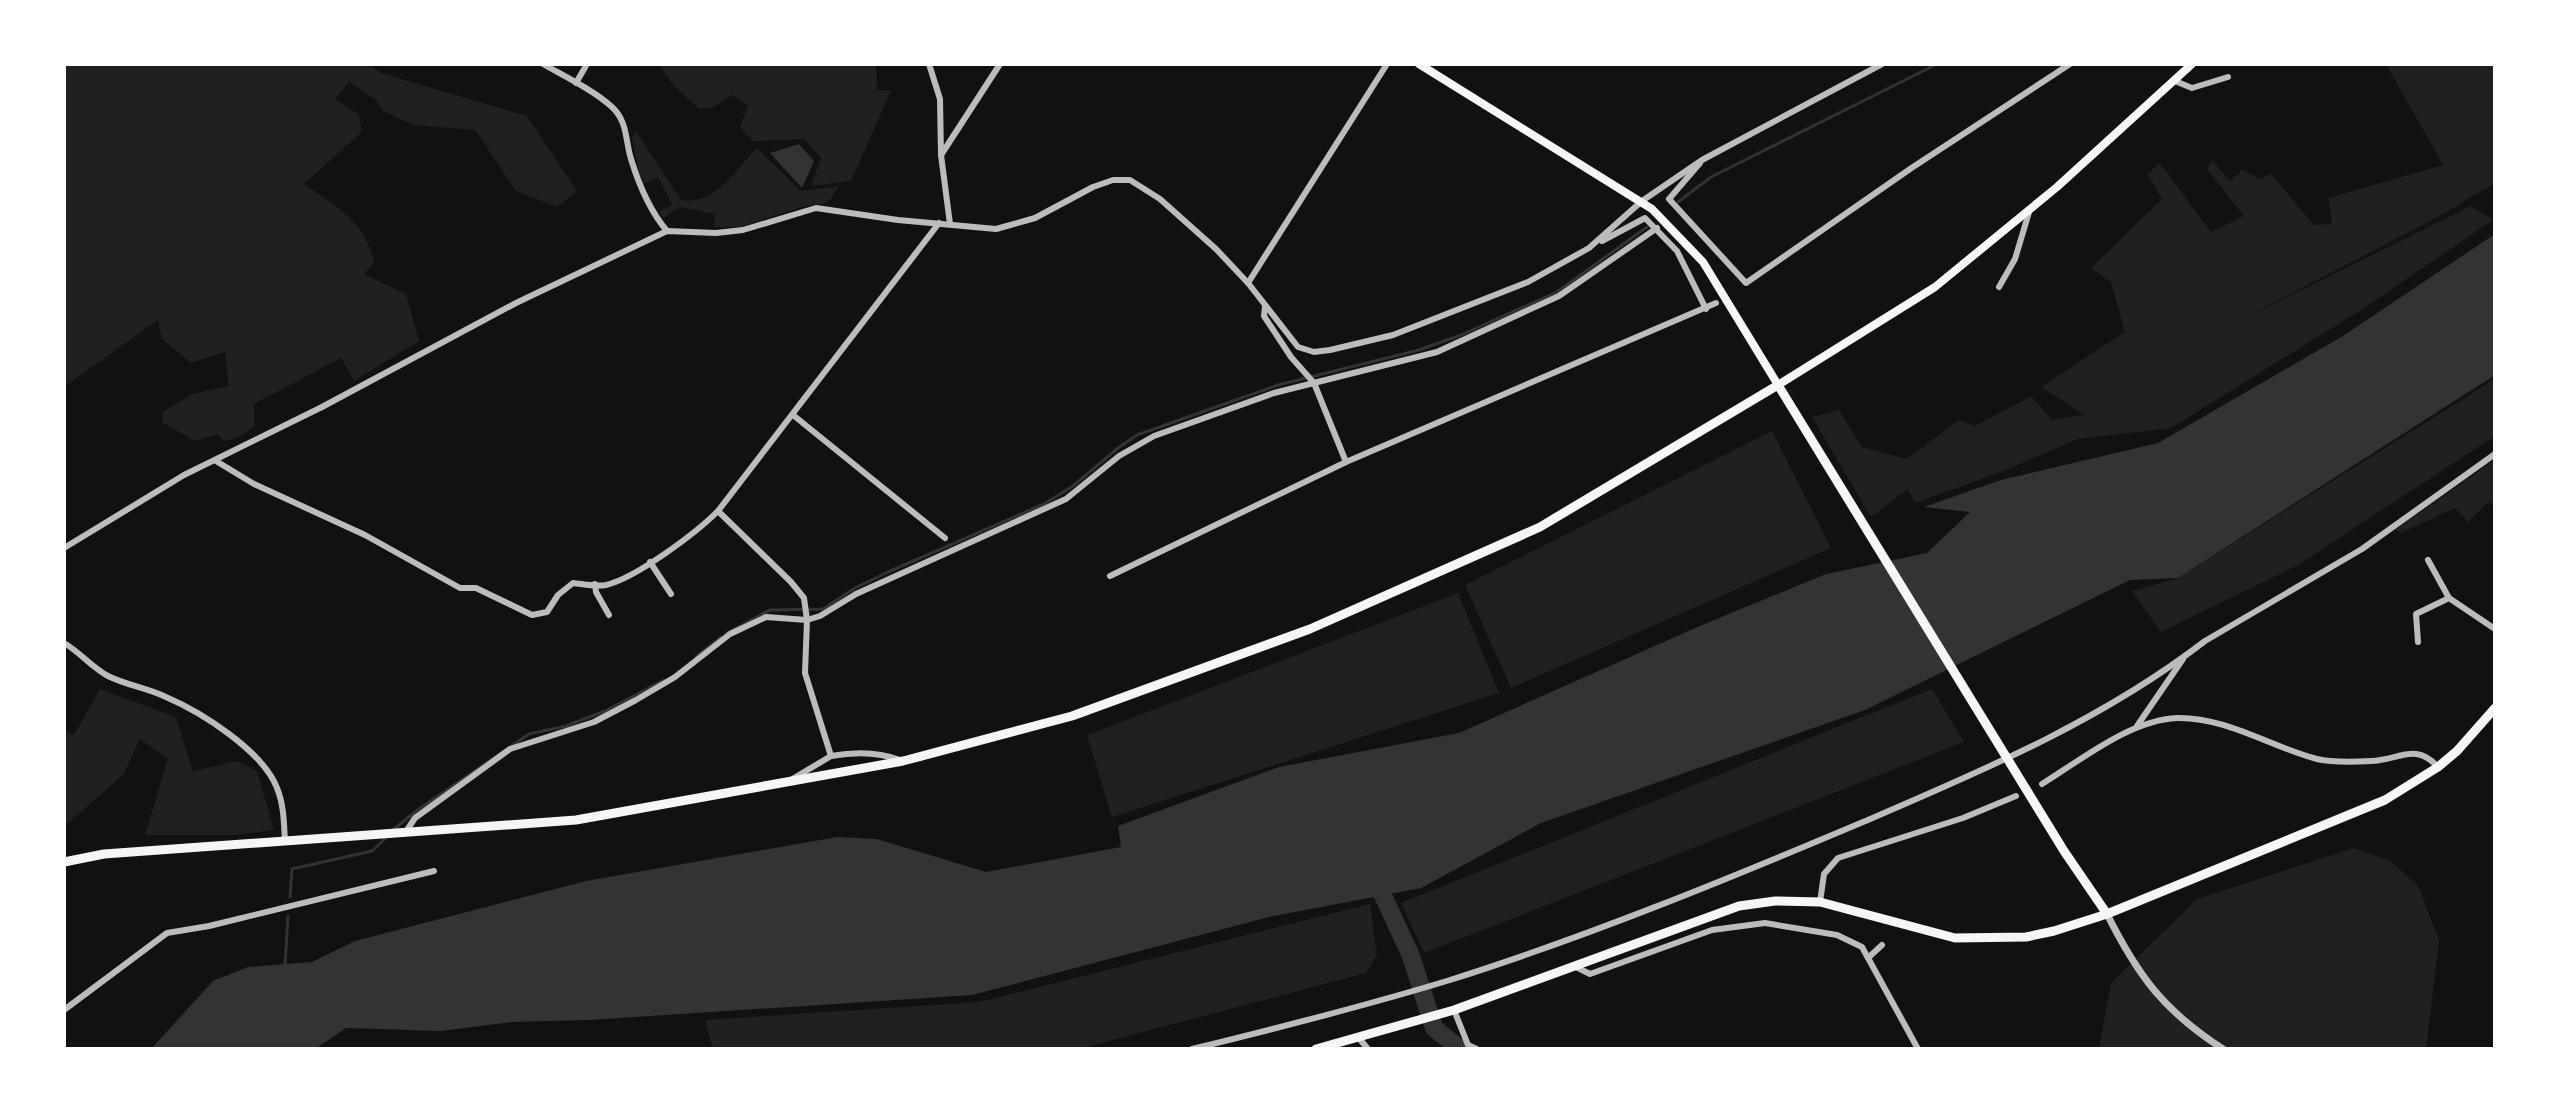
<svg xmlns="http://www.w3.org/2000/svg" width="2559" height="1113" font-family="'DM Sans',sans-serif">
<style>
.green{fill:#202020}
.water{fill:#333}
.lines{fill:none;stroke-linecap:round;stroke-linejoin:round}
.stream{stroke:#333;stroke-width:3}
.river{stroke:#333;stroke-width:18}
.minor{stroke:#bcbcbc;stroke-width:6}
.tertiary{stroke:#bcbcbc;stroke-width:7}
.secondary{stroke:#f5f5f5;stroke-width:8}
.primary{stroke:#f5f5f5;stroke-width:9}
</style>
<rect width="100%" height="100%" fill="#111"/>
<!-- green -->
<g class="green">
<path d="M64 64H367L381 73 527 116 577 191 557 207 516 191 475 130 413 125 383 111 375 99 349 82 335 99 359 115 362 132 304 184C338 208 365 220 374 263L364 274 406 294 419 341 354 381 341 358 254 404V427L235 439 224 441 218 434 195 441 162 422 163 412 192 394 229 386 225 352 191 363 162 339 158 320 64 387Z"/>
<polygon points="659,64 876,64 877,90 891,91 851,181 811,186 821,158 804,139 753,141 740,128 748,105 733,95 713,107 699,109 673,85"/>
<polygon points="2386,64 2495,64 2495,183 2438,217 2237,322 2471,206 2493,220 2364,308 2171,428 2078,439 2006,470 1915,503 1908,489 1871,517 1812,417 1839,410 1862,447 1907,459 1959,420 1975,426 2031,396 2052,420 2084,415 2041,387 2125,332 2111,282 2091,268 2162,199 2147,174 2160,163 2211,232 2244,216 2207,169 2212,160 2230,181 2242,170 2261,179 2271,174 2314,225 2332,224 2328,198 2443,165"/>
<path d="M636 131 681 200C715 206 736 169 757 148L801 191 839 186 830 200 823 204 804 206 740 227H714L715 214 679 207 663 219 659 212 672 204 658 177 644 183 638 169 632 137Z"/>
<polygon points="2495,379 2495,436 2298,565 2161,632 2132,591 2178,578"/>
<polygon points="1772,431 1831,548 1511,688 1465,585"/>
<polygon points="2495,460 2495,508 2489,501 2468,522 2455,508 2401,533 2395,530"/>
<polygon points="1458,593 1499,693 1112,817 1087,735"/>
<polygon points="100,689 176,717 193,771 237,761 257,771 274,830 236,835 145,835 168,759 140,739 123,775 68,823 64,824 64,730 74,735"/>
<polygon points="1932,689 1964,742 1424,953 1401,903"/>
<polygon points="2354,848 2390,861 2418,885 2439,941 2426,1049 2099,1049 2111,983 2197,899"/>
<polygon points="1370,904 1377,955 1366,973 1079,1049 713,1049 705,1020 979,1002"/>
</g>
<!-- water -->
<g class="water">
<polygon points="799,144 814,161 802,188 770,153"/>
<polygon points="2495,234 2495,375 2178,578 2130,580 1865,710 1541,823 1421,888 1269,917 972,995 590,1020 512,1022 441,1031 346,1028 315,1049 151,1049 213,981 248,967 312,962 355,941 586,881 837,837 877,839 986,872 1121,847 1118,826 1279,767 1459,733 1702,625 1826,574 1927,553 1970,512 1924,507 2001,480 2158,443 2343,336"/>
</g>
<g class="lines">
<!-- stream -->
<g class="stream">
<polyline points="1678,202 1711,177 1937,64"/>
<polyline points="727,633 770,610 823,609 855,588 888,572 1044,504 1073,486 1118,448 1137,435 1278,385 1419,350 1461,335 1557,292 1647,227"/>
<polyline points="696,657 721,637"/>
<polyline points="393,830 416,811 529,734 566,726 605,711 664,680"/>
<polyline points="290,897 292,869 372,851 388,836"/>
<polyline points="285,966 288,916"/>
</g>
<!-- river -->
<polyline class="river" points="1373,874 1411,956 1434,1028 1460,1049"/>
<!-- minor -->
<g class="minor">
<path d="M543 64C566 77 593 90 612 107 628 122 625 140 631 159 639 185 649 210 667 231"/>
<polyline points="929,64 940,99 941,155 950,224"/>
<polyline points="2175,81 2192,88 2228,77"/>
<polyline points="576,83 587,64"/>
<polyline points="941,155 1000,64"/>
<polyline points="1700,163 1669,199 1746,283 1910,169 2070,64"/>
<polyline points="1602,241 1645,218 1677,251 1706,309"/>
<polyline points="1248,283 1387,64"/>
<polyline points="1999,287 2015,259 2030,209"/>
<polyline points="1265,306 1264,316 1291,357 1314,383 1346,462"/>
<polyline points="793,415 945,538"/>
<path d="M216 461 254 484 365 535 460 588H476L532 615 547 612 558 595 573 583C583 584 596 587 606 585 636 578 696 533 718 511L939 223"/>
<path d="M718 511 791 582 804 598 807 620 805 673 831 756C853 752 879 752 900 760"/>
<polyline points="64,548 184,475 322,407 516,303 667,231 716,233 743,230 816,208 898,220 996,229 1035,218 1093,187 1113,180 1130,180 1160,199 1216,249 1248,283 1298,347 1314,352 1330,350 1393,335 1528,282 1589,248 1642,201 1702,160 1882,64"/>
<polyline points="2428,560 2449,598"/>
<polyline points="650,562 671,594"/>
<polyline points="1110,576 1346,462 1716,303"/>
<polyline points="595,584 596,592 609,615"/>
<polyline points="2418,642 2416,614 2449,598 2495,629"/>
<path d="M64 643C80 652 91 667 108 676 126 685 147 688 166 697 201 712 263 751 277 788 284 805 284 824 285 842"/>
<polyline points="2137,726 2183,659"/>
<polyline points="789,781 831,756"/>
<path d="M2042 784C2081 760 2130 720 2177 718 2226 717 2271 747 2317 759 2334 763 2354 762 2371 761 2400 760 2415 742 2438 767"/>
<polyline points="405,833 415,818 510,749 594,722 636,700 675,677 730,634 766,617 807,620 820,616 856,594 1066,499 1119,456 1154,436 1274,393 1437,352 1559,296 1657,228"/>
<polyline points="1820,902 1824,874 1838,858 1963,818 2016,796"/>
<polyline points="1868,958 1882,945"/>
<polyline points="1576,967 1590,974 1712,930 1765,923 1837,935 1862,947 1918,1049"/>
<polyline points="64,1010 167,933 209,926 434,871"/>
<polyline points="1454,1010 1468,1045 1477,1049"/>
<polyline points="1358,1037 1368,1049"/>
<path d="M1192 1049C1278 1028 1365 1006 1450 980 1589 936 1728 879 1863 822 1982 771 2101 721 2205 641L2362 549 2495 454"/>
</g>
<!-- tertiary -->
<path class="tertiary" d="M2107 914C2138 976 2164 1011 2223 1049"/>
<!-- secondary -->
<polyline class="secondary" points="1419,64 1652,209 1703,262 1778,385 1935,287 2057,187 2192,64"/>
<!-- primary -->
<g class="primary">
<polyline points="64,862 104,854 576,820 903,761 1072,716 1310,629 1540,527 1778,385 2064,851 2107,914"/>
<polyline points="1316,1049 1454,1010 1739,906 1775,901 1820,902 1955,938 2026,937 2054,931 2107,914 2385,800 2438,767 2457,751 2495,708"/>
</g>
</g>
<!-- border -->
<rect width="2559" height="1113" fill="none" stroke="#ffffff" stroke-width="132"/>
</svg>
